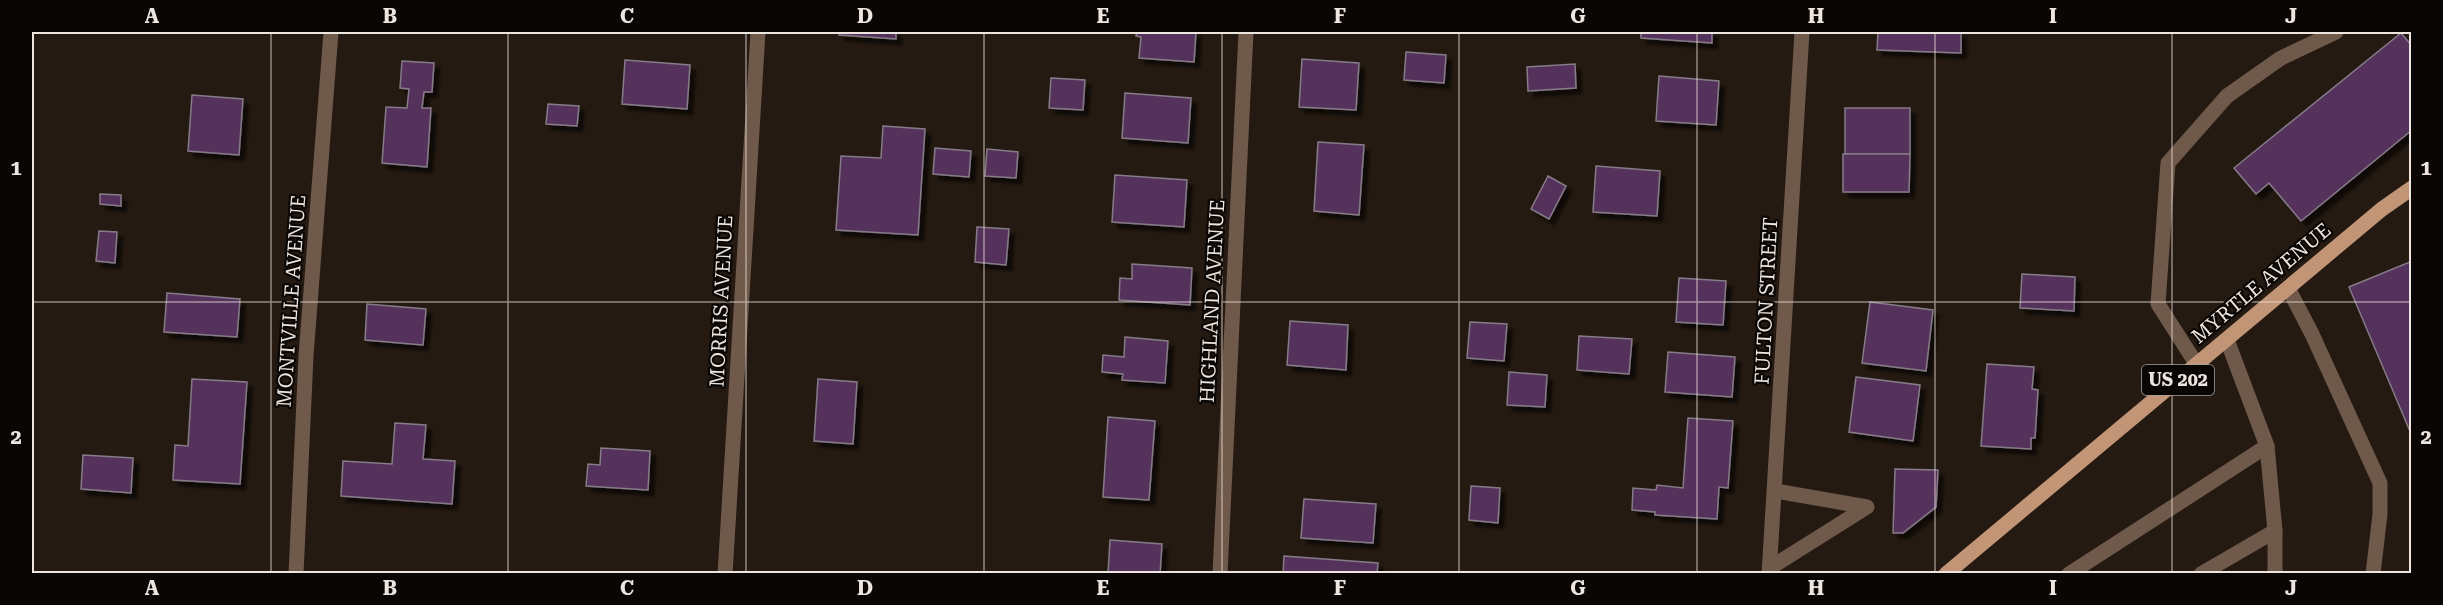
<svg xmlns="http://www.w3.org/2000/svg" width="2443" height="605" font-family="'Roboto Serif',serif">
<style>
.building{fill:#54325c;stroke:#857b88;stroke-width:1.5;filter:url(#shadow)}
.lines{fill:none;stroke-linecap:round;stroke-linejoin:round}
.service{stroke:#6e594a;stroke-width:15}
.minor{stroke:#6e594a;stroke-width:15}
.primary{stroke:#c29576;stroke-width:15}
.grid{fill:none;stroke:#ede5df;stroke-width:1.5;stroke-opacity:0.55}
.labels{text-anchor:middle;stroke-width:4.5;stroke-linejoin:round;paint-order:stroke}
.shield{fill:#0a0604;stroke:#a9a29d;stroke-width:1.5}
.shield-label{font-size:18px;font-weight:bold;fill:#ede5df}
.street-label{font-size:20px;fill:#ede5df;stroke:#0a0604}
.neatline{fill:none;stroke:#ede5df;stroke-width:2}
.grid-label{font-size:20px;text-anchor:middle;font-weight:bold;fill:#ede5df}
</style>
<defs>
<filter id="shadow"><feDropShadow dx="5.5" dy="5.5" stdDeviation="1.5" flood-color="#0009"/></filter>
</defs>
<rect width="100%" height="100%" fill="#251a11"/>
<!-- building -->
<g class="building">
<polygon points="839,32 896,32 896,39 839,35"/>
<polygon points="1137,32 1196,32 1194,62 1139,58 1141,37 1136,36"/>
<polygon points="1641,32 1712,32 1712,43 1641,38"/>
<polygon points="1878,32 1961,32 1961,53 1877,50"/>
<polygon points="2401,33 2412,46 2412,130 2301,221 2269,183 2256,194 2234,168"/>
<polygon points="1406,52 1446,55 1444,83 1404,80"/>
<polygon points="1302,59 1359,63 1356,110 1299,107"/>
<polygon points="625,60 690,65 687,109 622,104"/>
<polygon points="402,61 434,63 432,92 424,92 422,108 431,108 427,167 382,163 386,107 407,108 409,89 400,88"/>
<polygon points="1575,64 1576,88 1528,91 1527,67"/>
<polygon points="1659,76 1719,81 1716,125 1656,121"/>
<polygon points="1051,78 1085,80 1083,110 1049,108"/>
<polygon points="1125,93 1191,98 1188,143 1122,138"/>
<polygon points="192,95 243,99 239,155 188,151"/>
<polygon points="548,104 579,106 577,126 546,124"/>
<rect x="1845" y="108" width="65" height="46"/>
<polygon points="883,126 925,129 918,235 836,230 841,156 881,158"/>
<polygon points="1318,142 1364,145 1359,215 1314,211"/>
<polygon points="935,148 971,151 969,177 933,174"/>
<polygon points="987,149 1018,152 1016,178 985,176"/>
<polygon points="1843,154 1910,154 1909,192 1843,192"/>
<polygon points="1596,166 1660,171 1657,216 1593,212"/>
<polygon points="1115,175 1187,180 1184,227 1112,222"/>
<polygon points="1548,176 1566,186 1549,219 1531,209"/>
<polygon points="100,194 121,195 121,206 100,204"/>
<polygon points="977,227 1009,229 1006,265 975,262"/>
<polygon points="99,231 117,232 115,263 96,261"/>
<polygon points="2412,261 2412,436 2349,287"/>
<polygon points="1132,264 1192,268 1190,305 1119,300 1120,278 1132,279"/>
<polygon points="2022,274 2075,277 2074,311 2020,308"/>
<polygon points="1679,278 1726,281 1723,325 1676,322"/>
<polygon points="167,293 240,299 237,337 164,332"/>
<polygon points="1870,302 1933,310 1926,371 1862,363"/>
<polygon points="367,304 426,309 423,345 365,340"/>
<polygon points="1290,321 1348,325 1346,370 1287,365"/>
<polygon points="1470,322 1507,324 1504,361 1467,358"/>
<polygon points="1579,336 1632,339 1629,374 1577,370"/>
<polygon points="1125,337 1168,341 1165,383 1122,380 1123,374 1102,372 1103,355 1124,357"/>
<polygon points="1668,352 1735,357 1732,397 1665,392"/>
<polygon points="1987,364 2034,367 2032,389 2038,390 2035,438 2031,438 2031,449 1981,446"/>
<polygon points="1509,372 1547,375 1545,407 1507,405"/>
<polygon points="1856,377 1920,385 1913,441 1849,432"/>
<polygon points="192,379 247,382 240,484 173,480 175,445 188,446"/>
<polygon points="818,379 857,382 853,444 814,441"/>
<polygon points="1108,417 1155,421 1149,500 1103,497"/>
<polygon points="1688,418 1733,421 1728,488 1719,487 1717,519 1655,515 1655,512 1632,510 1633,488 1656,490 1657,485 1683,488"/>
<polygon points="395,423 426,425 423,459 455,461 452,504 341,496 343,461 392,464"/>
<polygon points="601,448 650,451 648,490 586,486 588,464 600,465"/>
<polygon points="83,455 133,458 131,493 81,489"/>
<polygon points="1895,469 1938,470 1936,507 1903,533 1893,533"/>
<polygon points="1471,486 1500,488 1498,523 1469,520"/>
<polygon points="1304,499 1376,504 1373,543 1301,538"/>
<polygon points="1110,540 1162,544 1160,574 1108,574"/>
<polygon points="1284,556 1378,563 1377,574 1283,574"/>
</g>
<g class="lines">
<!-- service -->
<g class="service">
<polyline points="2288,288 2312,334 2380,483 2380,514 2373,574"/>
<polyline points="2227,340 2267,446 2275,531 2275,574"/>
<polyline points="2197,365 2158,304 2168,163 2227,96 2281,58 2336,32"/>
<polyline points="1770,568 1867,507 1776,491"/>
<polyline points="2069,574 2267,446"/>
<polyline points="2201,574 2275,531"/>
</g>
<!-- minor -->
<g class="minor">
<polyline points="296,574 306,356 331,32"/>
<polyline points="725,574 758,32"/>
<polyline points="1220,574 1246,32"/>
<polyline points="1769,574 1802,32"/>
</g>
<!-- primary -->
<polyline class="primary" points="1946,574 2382,209 2412,188"/>
</g>
<!-- grid -->
<path class="grid" d="M271 32V574M508 32V574M746 32V574M984 32V574M1222 32V574M1459 32V574M1697 32V574M1935 32V574M2172 32V574M32 302H2412"/>
<g class="labels">
<!-- shield labels -->
<rect class="shield" x="2142" y="365" width="72" height="30" rx="4.5"/>
<g class="shield-label">
<text x="2178" y="386">US 202</text>
</g>
<!-- street labels -->
<g class="street-label">
<text transform="translate(2261 283) rotate(-40)" y="7">MYRTLE AVENUE</text>
<text transform="translate(291 301) rotate(-86)" y="7">MONTVILLE AVENUE</text>
<text transform="translate(721 301) rotate(-87)" y="7">MORRIS AVENUE</text>
<text transform="translate(1212 301) rotate(-87)" y="7">HIGHLAND AVENUE</text>
<text transform="translate(1766 301) rotate(-87)" y="7">FULTON STREET</text>
</g>
</g>
<!-- border -->
<rect width="2443" height="605" fill="none" stroke="#0a0604" stroke-width="66"/>
<rect x="33" y="33" width="2377" height="539" class="neatline"/>
<g class="grid-label">
<text x="152" y="23">A</text>
<text x="390" y="23">B</text>
<text x="627" y="23">C</text>
<text x="865" y="23">D</text>
<text x="1103" y="23">E</text>
<text x="1340" y="23">F</text>
<text x="1578" y="23">G</text>
<text x="1816" y="23">H</text>
<text x="2053" y="23">I</text>
<text x="2291" y="23">J</text>
<text x="16" y="175">1</text>
<text x="2426" y="175">1</text>
<text x="16" y="444">2</text>
<text x="2426" y="444">2</text>
<text x="152" y="595">A</text>
<text x="390" y="595">B</text>
<text x="627" y="595">C</text>
<text x="865" y="595">D</text>
<text x="1103" y="595">E</text>
<text x="1340" y="595">F</text>
<text x="1578" y="595">G</text>
<text x="1816" y="595">H</text>
<text x="2053" y="595">I</text>
<text x="2291" y="595">J</text>
</g>
</svg>
